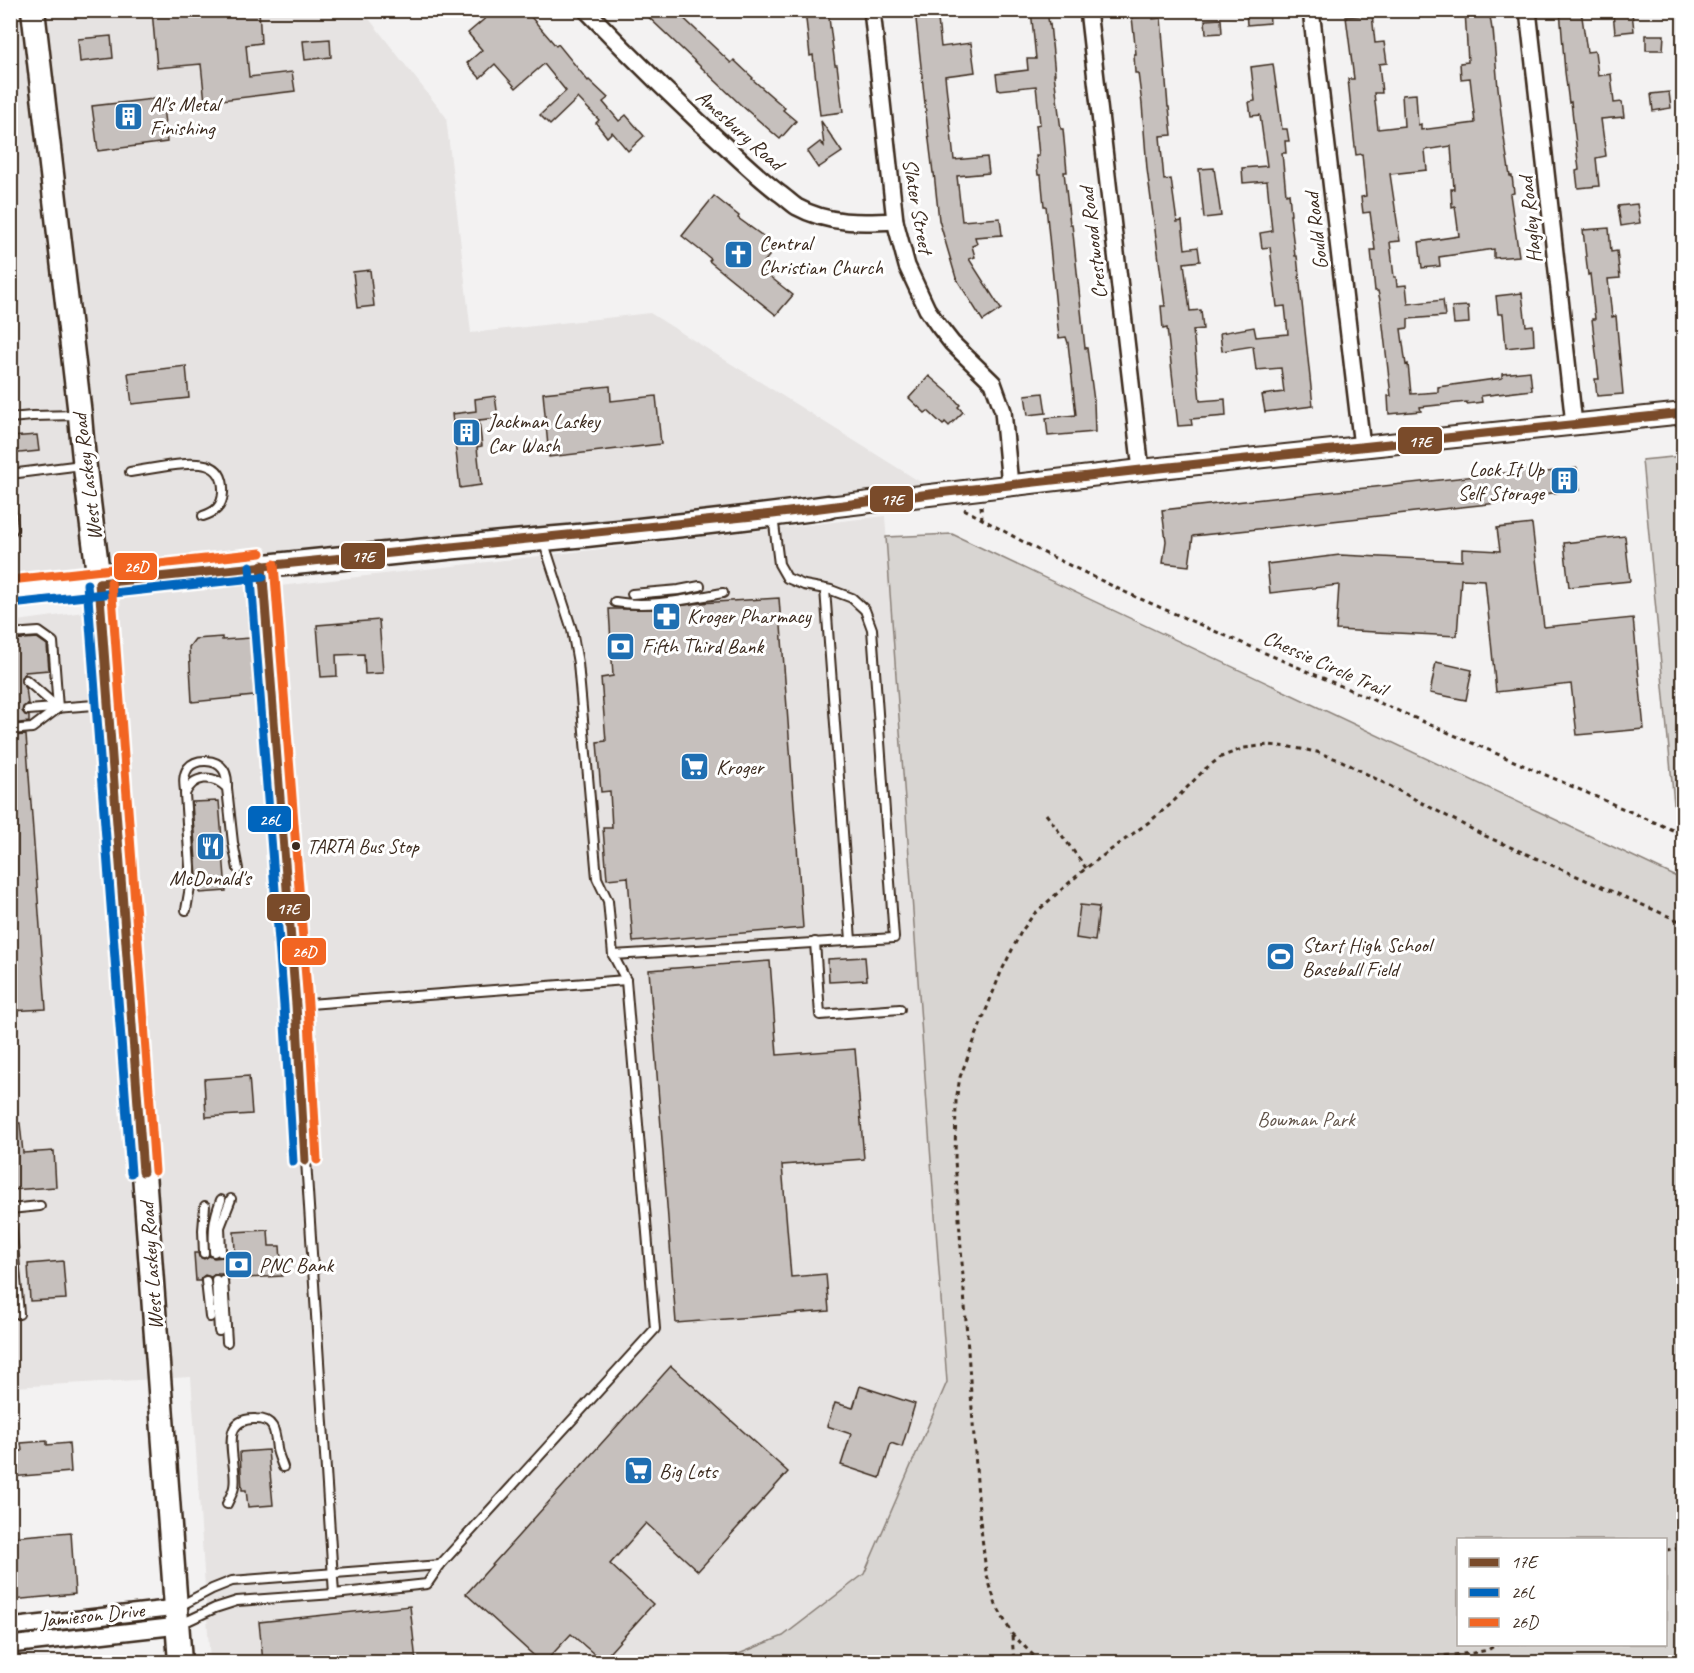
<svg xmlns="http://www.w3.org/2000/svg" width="1694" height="1673" font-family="Caveat,sans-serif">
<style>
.built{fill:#e6e3e2}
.green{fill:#d8d5d2;stroke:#8a8078;stroke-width:1.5;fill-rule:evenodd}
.building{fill:#c6c0bd;stroke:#3b2a1e;stroke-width:1.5}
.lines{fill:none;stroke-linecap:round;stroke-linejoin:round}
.service-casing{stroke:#3b2a1e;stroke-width:12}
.minor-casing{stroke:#3b2a1e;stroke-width:20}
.tertiary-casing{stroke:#3b2a1e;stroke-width:24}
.secondary-casing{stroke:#3b2a1e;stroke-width:27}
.path{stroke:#3b2a1e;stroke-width:3;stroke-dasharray:4.5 4.5;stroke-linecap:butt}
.service{stroke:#fff;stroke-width:8}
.minor{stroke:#fff;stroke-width:15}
.tertiary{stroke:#fff;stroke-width:20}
.secondary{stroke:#fff;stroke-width:22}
.bus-1-casing{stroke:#fff;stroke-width:14}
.bus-2-casing{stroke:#fff;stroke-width:14}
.bus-3-casing{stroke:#fff;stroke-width:14}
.bus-1{stroke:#7a4b2a;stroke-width:9}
.bus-2{stroke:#0065bd;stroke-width:9}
.bus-3{stroke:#f26522;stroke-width:9}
.bus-dot{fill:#3b2a1e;stroke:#fff;stroke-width:2}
.labels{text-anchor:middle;stroke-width:6;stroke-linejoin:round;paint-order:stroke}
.bus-label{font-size:20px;fill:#3b2a1e;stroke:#fff;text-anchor:start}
.poi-label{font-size:21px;fill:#3b2a1e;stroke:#fff;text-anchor:start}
.street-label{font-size:21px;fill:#3b2a1e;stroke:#fff}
.park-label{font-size:21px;fill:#62554b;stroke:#fff}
.line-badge{stroke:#fff;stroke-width:2}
.badge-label{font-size:16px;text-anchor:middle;font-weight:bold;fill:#fff}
</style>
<rect width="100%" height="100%" fill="#f3f2f2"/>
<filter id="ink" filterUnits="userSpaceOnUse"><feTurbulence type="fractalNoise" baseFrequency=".0167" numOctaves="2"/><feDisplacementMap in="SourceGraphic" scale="12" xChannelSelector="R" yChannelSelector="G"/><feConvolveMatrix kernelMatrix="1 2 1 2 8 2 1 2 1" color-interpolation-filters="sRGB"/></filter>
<g filter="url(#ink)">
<!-- built -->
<polygon class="built" points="11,11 363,11 446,117 471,333 650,313 938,493 268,567 271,587 885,516 947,1382 864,1574 783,1636 719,1662 210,1662 191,1377 13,1387 10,1365 10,622 121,607 118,582 11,592"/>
<!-- green -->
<g class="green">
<polygon points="1683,456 1684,456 1683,808 1674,804 1642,460"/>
<path d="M952 534 1683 880V1662H719L783 1636 864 1574 947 1382 886 537ZM1458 1540H1666V1644H1458Z"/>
</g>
<!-- building -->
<g class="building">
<polygon points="152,10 259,10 261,43 246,45 249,77 292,72 295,91 205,102 201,64 157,68"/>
<polygon points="495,10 525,10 556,46 558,44 588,81 589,80 608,98 603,102 619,121 626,115 644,136 628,151 612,132 607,137 596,123 599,120 578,98 550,125 540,115 566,91 544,64 516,88 495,64 480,78 467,63 482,50 468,33"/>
<polygon points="641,10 675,10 731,63 734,60 753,78 752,79 785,108 783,110 796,121 780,139 741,105"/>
<polygon points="805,10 828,10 835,65 837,65 843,112 820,115 813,55 810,56"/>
<polygon points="915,10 937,10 941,47 971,43 975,72 945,76 954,160 987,157 989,173 957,176 962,221 1000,218 1002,235 975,237 977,244 972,246 975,257 969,259 1001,309 983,321 956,278 939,220 934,173 933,173 928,132"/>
<polygon points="1031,10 1047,10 1049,25 1050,24 1055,74 1054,74 1060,122 1061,129 1063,129 1067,172 1064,172 1070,224 1072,224 1085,348 1087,348 1094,401 1095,432 1048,436 1046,418 1076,415 1068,343 1066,337 1059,338 1046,206 1044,206 1041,175 1038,175 1036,156 1039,156 1036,125 1040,124 1036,86 998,90 996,74 1028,70 1027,59 1036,59"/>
<polygon points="1246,10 1269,10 1270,23 1247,25"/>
<polygon points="1465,10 1489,10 1492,29 1493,29 1498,88 1505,145 1510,176 1512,176 1514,193 1510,194 1519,256 1494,258 1494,249 1439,257 1440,266 1422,268 1419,242 1459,236 1455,206 1452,207 1451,189 1454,189 1451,146 1425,150 1427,170 1390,174 1400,241 1390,242 1394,277 1396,277 1397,286 1406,285 1408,304 1443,300 1445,316 1408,319 1408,328 1401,329 1406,365 1408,364 1411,394 1438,392 1438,387 1502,378 1502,374 1530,371 1532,390 1481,396 1482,402 1467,404 1467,402 1420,407 1421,411 1389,414 1388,396 1391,396 1380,300 1378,291 1375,291 1371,250 1375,250 1370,212 1363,213 1361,197 1366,196 1362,154 1356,155 1354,138 1348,79 1354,79 1346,17 1372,14 1375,43 1384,42 1387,63 1379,64 1382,93 1374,93 1378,129 1404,126 1402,95 1416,94 1418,125 1421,124 1421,130 1475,123 1470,78 1461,79 1460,63 1468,62"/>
<polygon points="1560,10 1581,10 1587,52 1595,51 1598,76 1611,74 1614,103 1622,102 1624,117 1601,119 1606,156 1596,158 1599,186 1578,188 1576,171 1579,170 1571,102 1569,103 1565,72"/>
<polygon points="1632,12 1634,31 1615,33 1613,13"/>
<polygon points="1153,15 1153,19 1161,18 1168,107 1169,107 1172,135 1160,136 1164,180 1171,179 1177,222 1182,221 1185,249 1198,247 1200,261 1184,263 1190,311 1201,310 1203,329 1193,330 1200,401 1225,399 1226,416 1191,419 1192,425 1178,426 1167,328 1163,329 1161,306 1165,306 1147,169 1142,104 1138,73 1135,73 1134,54 1136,54 1132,17"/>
<polygon points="1221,19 1222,33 1206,34 1205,20"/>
<polygon points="1646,35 1664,35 1663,50 1646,50"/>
<polygon points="111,36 113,58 80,62 78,39"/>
<polygon points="330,39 331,57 305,60 303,41"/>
<polygon points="1273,64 1282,129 1287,129 1289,141 1285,141 1286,153 1282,153 1286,194 1289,193 1291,215 1290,215 1295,256 1297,256 1313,406 1265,412 1262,395 1284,392 1281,368 1256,370 1253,346 1222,351 1220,333 1254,327 1256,337 1288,334 1285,306 1277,307 1270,247 1262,248 1260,233 1272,231 1267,181 1243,183 1242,168 1267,166 1260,115 1251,116 1249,102 1255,101 1251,67"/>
<polygon points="1669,92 1671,108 1653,111 1651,94"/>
<polygon points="162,98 167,142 98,151 92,106"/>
<polygon points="821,121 842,152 818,168 807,152 820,142 824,146"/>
<polygon points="1214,168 1221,216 1204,218 1199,169"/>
<polygon points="714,196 739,216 738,218 774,244 772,247 774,250 759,268 793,295 776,315 709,261 711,259 682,236"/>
<polygon points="1637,204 1640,223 1621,226 1618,206"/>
<polygon points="1609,228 1611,252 1617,251 1620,278 1608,279 1612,317 1616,316 1623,394 1597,396 1595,379 1599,379 1592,319 1595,319 1590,274 1588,275 1583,230"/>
<polygon points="370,270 374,306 357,308 353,272"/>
<polygon points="1522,293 1526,326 1533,325 1534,345 1506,348 1503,314 1498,314 1496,296"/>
<polygon points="1468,306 1469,323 1454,324 1452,307"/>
<polygon points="186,366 189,398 132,404 128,373"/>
<polygon points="929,376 950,394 960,405 958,407 963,412 949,426 945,422 943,425 928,411 925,413 909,398"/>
<polygon points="610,386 611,401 656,396 661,444 549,457 543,393"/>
<polygon points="1043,393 1046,413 1028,415 1025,395"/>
<polygon points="495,396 498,418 479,420 482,446 477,447 481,485 460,488 452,414 476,411 475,399"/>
<polygon points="37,435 39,451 10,454 10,437"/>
<polygon points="1577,468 1580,490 1534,495 1535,499 1193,536 1189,566 1163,563 1166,541 1162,510 1532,470 1532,474"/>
<polygon points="1532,524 1544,627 1633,618 1644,729 1577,735 1571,684 1496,692 1485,580 1461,579 1457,636 1336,630 1339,585 1270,593 1267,564 1340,555 1462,561 1462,549 1500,551 1497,528"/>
<polygon points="1625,536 1630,581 1569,587 1564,543"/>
<polygon points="779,598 803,928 633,942 628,877 607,879 603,828 612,828 610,791 601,792 597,742 606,741 601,678 613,676 609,609 656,609 700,603"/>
<polygon points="379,620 383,673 365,674 364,654 336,655 337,676 321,677 317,625"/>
<polygon points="222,637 222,640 251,638 254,696 192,702 189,647 195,639"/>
<polygon points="37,638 47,645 49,670 25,672 25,674 21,677 21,682 26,688 28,704 23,707 22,711 25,715 29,716 29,722 10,724 10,640"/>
<polygon points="1436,662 1472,670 1466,700 1430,693"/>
<polygon points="26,735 46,1009 10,1011 10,736"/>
<polygon points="219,801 226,891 200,893 199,876 197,877 192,802"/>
<polygon points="1080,905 1099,907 1095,941 1076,938"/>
<polygon points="865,957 867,980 829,982 828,959"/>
<polygon points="770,961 777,1055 855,1049 864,1159 782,1165 791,1277 826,1274 829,1311 676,1323 649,970"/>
<polygon points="249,1076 252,1114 206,1117 204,1079"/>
<polygon points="10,1123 20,1123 23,1153 54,1151 56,1187 10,1190"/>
<polygon points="268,1230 269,1246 280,1246 282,1276 229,1279 225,1274 215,1274 211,1277 205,1275 201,1278 200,1281 196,1281 194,1253 198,1253 199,1257 204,1259 209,1256 214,1258 224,1257 227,1251 235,1251 234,1232"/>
<polygon points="63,1261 66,1299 30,1301 28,1264"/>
<polygon points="671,1366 788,1472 698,1571 646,1523 610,1564 653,1604 602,1661 571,1634 545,1662 541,1662 466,1594"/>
<polygon points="860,1386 915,1404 902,1447 891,1443 880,1478 841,1465 851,1434 827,1426 835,1403 853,1408"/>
<polygon points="47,1441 47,1445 69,1443 71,1472 10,1477 10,1452 22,1451 21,1443"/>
<polygon points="268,1450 273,1505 248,1507 246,1490 242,1490 240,1452"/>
<polygon points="71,1532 75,1594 12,1600 10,1537"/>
<polygon points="410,1606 416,1662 263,1662 259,1622"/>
</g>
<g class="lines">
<defs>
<g id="service">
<polyline points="10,418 32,416 78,415"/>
<path d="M130 472C143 470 155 468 167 466 192 463 225 457 223 493 222 507 215 512 203 516"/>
<polyline points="10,474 82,465"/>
<polyline points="10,497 13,529 10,533"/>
<polyline points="263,569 296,1005 334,1594"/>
<polyline points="825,589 851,940"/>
<polyline points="632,594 679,590 700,586"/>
<path d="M615 602C651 608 687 599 723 593"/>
<polyline points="10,634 39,632 53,642 58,708"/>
<polyline points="26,680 58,708"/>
<polyline points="28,710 108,704"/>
<polyline points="10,730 32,728 57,709"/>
<path d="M185 791C184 783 183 775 188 768 196 758 216 759 223 769 227 774 227 781 227 788"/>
<path d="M186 910 191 881 185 794C193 775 213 774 227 788L233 843 238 869"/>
<polyline points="815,942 820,1015 900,1009"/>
<polyline points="613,955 894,938 872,629 865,610 852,598 831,590 804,585 787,578 779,564 773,516"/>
<polyline points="296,1005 626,980"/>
<polyline points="10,1209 19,1314"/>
<polyline points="10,1209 40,1206"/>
<path d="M214 1252C213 1231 213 1220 221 1200"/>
<polyline points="221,1252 220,1227 231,1199"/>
<polyline points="204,1253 203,1230 205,1206"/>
<polyline points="216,1280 219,1331"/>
<polyline points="223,1280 227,1342"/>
<polyline points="206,1281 210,1317"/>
<path d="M227 1504C229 1499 233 1493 234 1487 239 1465 215 1417 256 1419 276 1419 275 1434 277 1449 278 1455 281 1461 283 1467"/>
<polyline points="178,1607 212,1589 232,1581 440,1565"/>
<polyline points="181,1624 215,1608 237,1601 334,1594 427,1584 440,1565 655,1329 626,980 613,955 608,901 597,878 578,663 572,630 543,540"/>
</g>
<g id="minor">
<path d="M586 10C634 60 683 108 734 154 749 168 763 181 779 193 785 197 791 203 797 207 828 224 861 223 895 221"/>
<polyline points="872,10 895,221 907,266 927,309 938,325 952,343 993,383 1003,411 1010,485"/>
<polyline points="1088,10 1141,470"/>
<polyline points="1311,10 1362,447"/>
<polyline points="1528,10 1574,424"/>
<polyline points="10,1627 176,1608"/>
<polyline points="10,1645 178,1626"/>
</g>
<polyline id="tertiary" points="828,507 1141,470 1684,413"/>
<g id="secondary">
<path d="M33 10 80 415C85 483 96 550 103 617L180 1662"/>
<path d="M10 592C128 581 245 567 363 556 518 541 674 529 828 507"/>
</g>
</defs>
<!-- service casing -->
<use href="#service" class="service-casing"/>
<!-- minor casing -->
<use href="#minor" class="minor-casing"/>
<!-- tertiary casing -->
<use href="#tertiary" class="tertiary-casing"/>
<!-- secondary casing -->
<use href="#secondary" class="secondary-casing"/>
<!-- path -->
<g class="path">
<polyline points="981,506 982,519"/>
<polyline points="964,509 1038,550 1127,593 1684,835"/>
<polyline points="1046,814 1086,868"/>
<polyline points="1666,1550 1684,1548"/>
<polyline points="1012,1636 1014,1662"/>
<polyline points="1040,1662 1012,1634 996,1605 986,1572 979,1511 955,1160 956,1101 960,1077 1001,972 1021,932 1034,914 1086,868 1149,822 1171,804 1205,769 1221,757 1244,748 1269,745 1290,747 1317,752 1342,761 1483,835 1684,923"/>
<polyline points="1382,1662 1473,1653 1488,1650 1497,1644"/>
</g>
<!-- service -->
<use href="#service" class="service"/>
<!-- minor -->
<use href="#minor" class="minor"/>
<!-- tertiary -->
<use href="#tertiary" class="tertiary"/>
<!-- secondary -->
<use href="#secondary" class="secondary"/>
<defs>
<g id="bus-1">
<polyline points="262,565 296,1005 305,1161"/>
<polyline points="99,583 773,514 938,493 1141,470 1684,413"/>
<polyline points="99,583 143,1172"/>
</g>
<g id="bus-2">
<polyline points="250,566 284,1006 293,1162"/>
<polyline points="87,584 131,1173"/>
<polyline points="11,604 263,577"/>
</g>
<g id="bus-3">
<polyline points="274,564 308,1004 317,1160"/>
<polyline points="10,580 261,553"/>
<polyline points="111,582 155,1171"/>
</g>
</defs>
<!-- bus-1 casing -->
<use href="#bus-1" class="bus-1-casing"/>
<!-- bus-2 casing -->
<use href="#bus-2" class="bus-2-casing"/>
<!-- bus-3 casing -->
<use href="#bus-3" class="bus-3-casing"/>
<!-- bus-1 -->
<use href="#bus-1" class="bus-1"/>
<!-- bus-2 -->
<use href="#bus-2" class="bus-2"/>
<!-- bus-3 -->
<use href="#bus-3" class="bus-3"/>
</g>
</g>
<!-- icons -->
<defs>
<symbol id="building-square" viewBox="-11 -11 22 22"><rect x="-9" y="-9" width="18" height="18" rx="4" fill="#1f6fb2" stroke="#fff"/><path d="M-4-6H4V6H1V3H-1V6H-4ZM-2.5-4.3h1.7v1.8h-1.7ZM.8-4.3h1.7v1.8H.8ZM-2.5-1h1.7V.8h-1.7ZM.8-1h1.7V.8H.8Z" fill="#fff"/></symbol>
<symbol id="church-square" viewBox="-11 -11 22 22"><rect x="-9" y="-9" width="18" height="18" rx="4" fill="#1f6fb2" stroke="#fff"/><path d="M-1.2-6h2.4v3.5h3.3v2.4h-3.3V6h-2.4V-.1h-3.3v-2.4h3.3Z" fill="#fff"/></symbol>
<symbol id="pharmacy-square" viewBox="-11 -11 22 22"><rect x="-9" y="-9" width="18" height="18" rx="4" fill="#1f6fb2" stroke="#fff"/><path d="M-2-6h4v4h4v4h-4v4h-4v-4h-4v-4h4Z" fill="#fff"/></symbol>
<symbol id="bank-square" viewBox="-11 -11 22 22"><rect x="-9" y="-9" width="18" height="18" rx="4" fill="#1f6fb2" stroke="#fff"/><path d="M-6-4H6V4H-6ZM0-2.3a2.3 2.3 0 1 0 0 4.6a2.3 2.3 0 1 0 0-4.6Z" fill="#fff"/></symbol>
<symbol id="supermarket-square" viewBox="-11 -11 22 22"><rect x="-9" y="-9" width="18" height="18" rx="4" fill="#1f6fb2" stroke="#fff"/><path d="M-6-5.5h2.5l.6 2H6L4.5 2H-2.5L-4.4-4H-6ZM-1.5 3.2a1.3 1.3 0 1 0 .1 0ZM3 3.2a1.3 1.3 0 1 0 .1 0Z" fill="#fff"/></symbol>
<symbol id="restaurant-square" viewBox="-11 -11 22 22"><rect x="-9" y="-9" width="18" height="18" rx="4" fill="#1f6fb2" stroke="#fff"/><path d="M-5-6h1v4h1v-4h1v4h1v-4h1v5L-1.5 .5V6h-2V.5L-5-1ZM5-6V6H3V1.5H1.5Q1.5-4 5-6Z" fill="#fff"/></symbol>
<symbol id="stadium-square" viewBox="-11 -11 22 22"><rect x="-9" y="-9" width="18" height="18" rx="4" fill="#1f6fb2" stroke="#fff"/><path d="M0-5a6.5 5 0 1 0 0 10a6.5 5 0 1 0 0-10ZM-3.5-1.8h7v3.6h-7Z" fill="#fff"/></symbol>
</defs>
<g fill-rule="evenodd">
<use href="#building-square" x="112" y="100" width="33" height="33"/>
<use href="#church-square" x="722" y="238" width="33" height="33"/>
<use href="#building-square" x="450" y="416" width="33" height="33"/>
<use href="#building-square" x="1548" y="464" width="33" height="33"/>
<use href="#pharmacy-square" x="650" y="600" width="33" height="33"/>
<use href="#bank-square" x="604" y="630" width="33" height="33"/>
<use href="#supermarket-square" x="678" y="750" width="33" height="33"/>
<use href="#restaurant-square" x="194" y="830" width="33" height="33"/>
<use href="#stadium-square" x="1264" y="940" width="33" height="33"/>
<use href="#bank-square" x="222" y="1248" width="33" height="33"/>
<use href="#supermarket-square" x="622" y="1454" width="33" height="33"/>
</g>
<!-- markers -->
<circle class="bus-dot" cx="296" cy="846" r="5"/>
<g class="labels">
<!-- bus labels -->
<g class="bus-label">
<text x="307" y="853">TARTA Bus Stop</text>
</g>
<!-- poi labels -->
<g class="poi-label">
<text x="150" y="111">Al's Metal<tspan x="150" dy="24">Finishing</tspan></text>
<text x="759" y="250">Central<tspan x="759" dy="24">Christian Church</tspan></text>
<text x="488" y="428">Jackman Laskey<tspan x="488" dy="24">Car Wash</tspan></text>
<text x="1544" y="476" text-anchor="end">Lock It Up<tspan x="1544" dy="24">Self Storage</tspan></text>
<text x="687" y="623">Kroger Pharmacy</text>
<text x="642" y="653">Fifth Third Bank</text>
<text x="716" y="774">Kroger</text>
<text x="210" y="885" text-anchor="middle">McDonald's</text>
<text x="1302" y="952">Start High School<tspan x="1302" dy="24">Baseball Field</tspan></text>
<text x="259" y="1272">PNC Bank</text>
<text x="659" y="1478">Big Lots</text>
</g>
<!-- street labels -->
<g class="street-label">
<text transform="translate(740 130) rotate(42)" y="7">Amesbury Road</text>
<text transform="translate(918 206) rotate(80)" y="7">Slater Street</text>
<text transform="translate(1530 220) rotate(-96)" y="7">Hagley Road</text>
<text transform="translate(1316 231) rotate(-97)" y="7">Gould Road</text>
<text transform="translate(1093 243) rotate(-97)" y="7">Crestwood Road</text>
<text transform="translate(87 477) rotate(-97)" y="7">West Laskey Road</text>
<text transform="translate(1325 663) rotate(24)" y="7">Chessie Circle Trail</text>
<text transform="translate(151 1266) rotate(-94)" y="7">West Laskey Road</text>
<text transform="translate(92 1615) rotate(-6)" y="7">Jamieson Drive</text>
</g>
<!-- park labels -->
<g class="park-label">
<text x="1306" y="1126">Bowman Park</text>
</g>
</g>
<g class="line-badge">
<rect x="1397" y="426" width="46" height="29" rx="6" fill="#7a4b2a"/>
<rect x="869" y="485" width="45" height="28" rx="6" fill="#7a4b2a"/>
<rect x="340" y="542" width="46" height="28" rx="6" fill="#7a4b2a"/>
<rect x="113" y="552" width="45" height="29" rx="6" fill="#f26522"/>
<rect x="247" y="805" width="45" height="28" rx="6" fill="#0065bd"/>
<rect x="266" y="893" width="45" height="29" rx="6" fill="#7a4b2a"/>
<rect x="281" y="937" width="46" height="29" rx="6" fill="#f26522"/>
</g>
<g class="badge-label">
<text x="1420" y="447">17E</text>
<text x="892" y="505">17E</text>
<text x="363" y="562">17E</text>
<text x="136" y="572">26D</text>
<text x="270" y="825">26L</text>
<text x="288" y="914">17E</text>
<text x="304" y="957">26D</text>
</g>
<!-- margin -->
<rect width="1694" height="1673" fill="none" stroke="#fff" stroke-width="36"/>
<rect x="18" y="18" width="1658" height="1637" fill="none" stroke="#3b2a1e" stroke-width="2" filter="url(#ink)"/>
<!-- legend -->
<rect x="1457" y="1538" width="210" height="108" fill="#ffffff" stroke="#b1aaa5" stroke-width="1.5"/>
<rect x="1469" y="1558" width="30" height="9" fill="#7a4b2a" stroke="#b1aaa5" stroke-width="1.5"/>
<text x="1511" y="1568" font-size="18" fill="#3b2a1e">17E</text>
<rect x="1469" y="1588" width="30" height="9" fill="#0065bd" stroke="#b1aaa5" stroke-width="1.5"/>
<text x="1511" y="1598" font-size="18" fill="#3b2a1e">26L</text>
<rect x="1469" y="1618" width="30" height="9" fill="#f26522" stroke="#b1aaa5" stroke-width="1.5"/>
<text x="1511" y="1628" font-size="18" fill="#3b2a1e">26D</text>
</svg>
